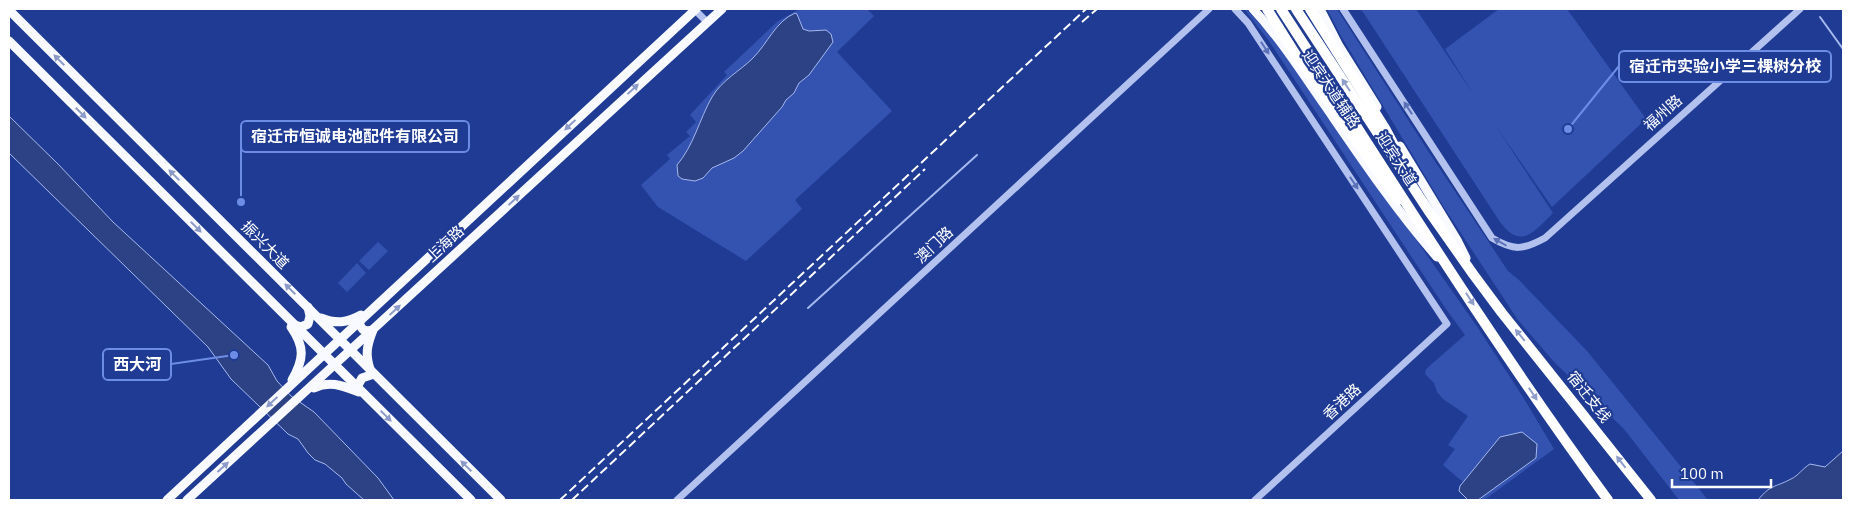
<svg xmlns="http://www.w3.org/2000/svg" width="1852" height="509" font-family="'IBM Plex Sans','Noto Sans SC',sans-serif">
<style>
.green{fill:#3453b1}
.water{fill:#2d4284;stroke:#a5b9ef}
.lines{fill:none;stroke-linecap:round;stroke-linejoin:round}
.stream{stroke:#a5b9ef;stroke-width:2}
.minor{stroke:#b2c1ee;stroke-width:7}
.major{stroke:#f9faff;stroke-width:9}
.highway{stroke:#fff;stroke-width:10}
.rail{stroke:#fff;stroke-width:2;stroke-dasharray:9 4;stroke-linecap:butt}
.oneway{fill:#5a71b8}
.oneway2{fill:#8c9aca}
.oneway3{fill:#8f9dca}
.labels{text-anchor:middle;stroke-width:4.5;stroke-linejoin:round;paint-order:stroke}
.street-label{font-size:15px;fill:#fff;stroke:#1f3b94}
.leader{fill:none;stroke:#6c8ce6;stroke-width:2}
.callout-dot{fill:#6c8ce6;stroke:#1f3b94;stroke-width:2}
.callout{fill:#1f3b94;stroke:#6c8ce6;stroke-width:2}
.callout-label{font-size:16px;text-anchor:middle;font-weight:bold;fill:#fff}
</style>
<rect width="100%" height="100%" fill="#1f3b94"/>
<!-- green -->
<g class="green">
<polygon points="800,9 867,9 874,16 837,52 892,111 795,200 802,209 746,261 658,207 641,185 670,159 667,155 690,136 686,132 696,122 690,115 727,75 724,72 778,21"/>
<polygon points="1244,9 1246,9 1280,46 1476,325 1523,397 1554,449 1484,500 1443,465 1455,449 1448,445 1468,416 1443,399 1437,392 1434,383 1425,374 1426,369 1465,335 1446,309 1269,41"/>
<polygon points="1327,9 1337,9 1430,154 1508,271 1519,280 1587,351 1708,500 1679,500 1624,429 1555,363 1518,320 1445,209 1341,36"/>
<path d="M1361 9H1416L1474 95 1445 49 1499 9H1567L1646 119 1552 207 1495 125 1553 213C1534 232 1521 250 1500 222Z"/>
<polygon points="378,242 388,251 369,270 359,261"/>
<polygon points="357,263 366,273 347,292 338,283"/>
</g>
<!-- water -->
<g class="water">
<path d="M795 13 797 14 803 29 809 31 826 30 831 34 833 42 809 75 799 83 794 93 786 100 782 107 743 151 734 158 712 168 703 178 695 181 682 179 678 176 677 165C694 145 699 120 712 97 722 80 740 71 753 58 768 43 775 22 795 13Z"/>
<polygon points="9,116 58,164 113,222 268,365 277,381 291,396 314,412 378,478 394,500 364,500 346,484 342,478 325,464 315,460 308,453 298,439 288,434 231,379 208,347 9,153"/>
<polygon points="1522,432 1537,444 1536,458 1478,500 1468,500 1459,491 1460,486 1500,437"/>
<path d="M1843 451V500H1758C1771 484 1774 488 1791 479 1798 476 1803 468 1810 464L1825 467Z"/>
</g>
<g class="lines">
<!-- stream -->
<g class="stream">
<polyline points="1820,17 1843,49"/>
<polyline points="808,308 977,155"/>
</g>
<!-- minor -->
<g class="minor">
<polyline points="694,9 707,22"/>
<polyline points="1235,9 1248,23 1447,324 1255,500"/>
<path d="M1343 9 1492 238C1514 251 1523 250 1545 238L1800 9"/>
<polyline points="677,500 1209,9"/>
</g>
<!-- major -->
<g class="major">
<path d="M1253 9C1281 39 1302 73 1326 107 1361 158 1396 210 1437 257"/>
<polyline points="1320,9 1339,46 1377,107"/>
<polyline points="9,10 501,500"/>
<polyline points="9,41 471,500"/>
<polyline points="1400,146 1457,240 1466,258"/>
<path d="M321 318C336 324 347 323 361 315"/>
<path d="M359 321C361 330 364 332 373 330 367 345 365 354 370 369"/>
<polyline points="295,325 301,327 308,324 310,316 308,307"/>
<path d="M291 327C305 347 304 359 292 380"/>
<polyline points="357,387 362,378 374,374"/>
<path d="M314 388C330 380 343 386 359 392"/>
<polyline points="167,500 696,9"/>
<polyline points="187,500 722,9"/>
</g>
<!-- highway -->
<g class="highway">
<polyline points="1267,9 1296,55 1398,200"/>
<path d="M1281 9C1388 174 1492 342 1608 500"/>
<polyline points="1296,9 1428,210 1473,274 1502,313 1651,500"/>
<polyline points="1310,9 1386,130 1402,160"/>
</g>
<!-- rail -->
<g class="rail">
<polyline points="1082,22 1097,9"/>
<polyline points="560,500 1086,9"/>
<polyline points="572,500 925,169"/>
</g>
</g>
<!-- one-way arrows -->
<defs><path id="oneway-solid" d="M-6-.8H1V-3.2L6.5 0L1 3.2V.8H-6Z" transform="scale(1.25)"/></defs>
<g class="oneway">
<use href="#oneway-solid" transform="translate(1265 48) rotate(57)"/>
<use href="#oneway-solid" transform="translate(1408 108) rotate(-123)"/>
<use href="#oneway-solid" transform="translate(1354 183) rotate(57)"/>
<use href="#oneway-solid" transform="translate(1500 242) rotate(-150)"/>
</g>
<g class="oneway2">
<use href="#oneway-solid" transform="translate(59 60) rotate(-135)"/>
<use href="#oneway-solid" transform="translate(633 89) rotate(-43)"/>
<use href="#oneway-solid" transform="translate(81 113) rotate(45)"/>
<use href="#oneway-solid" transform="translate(570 125) rotate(137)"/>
<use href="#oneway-solid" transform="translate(174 175) rotate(-135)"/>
<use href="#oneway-solid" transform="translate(514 200) rotate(-43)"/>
<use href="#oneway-solid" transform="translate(196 227) rotate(45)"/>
<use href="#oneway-solid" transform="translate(290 289) rotate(-135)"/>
<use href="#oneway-solid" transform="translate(395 310) rotate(-43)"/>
<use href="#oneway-solid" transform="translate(272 402) rotate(137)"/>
<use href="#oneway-solid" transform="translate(386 416) rotate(45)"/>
<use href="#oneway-solid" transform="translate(466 466) rotate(-136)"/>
<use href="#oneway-solid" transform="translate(223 467) rotate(-42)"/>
</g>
<g class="oneway3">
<use href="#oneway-solid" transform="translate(1346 85) rotate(-123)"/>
<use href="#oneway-solid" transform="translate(1470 299) rotate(57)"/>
<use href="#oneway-solid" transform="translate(1520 335) rotate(-129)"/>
<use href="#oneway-solid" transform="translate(1533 394) rotate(56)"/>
<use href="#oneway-solid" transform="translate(1621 462) rotate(-128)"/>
</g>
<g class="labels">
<!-- street labels -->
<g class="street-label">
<text transform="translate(1331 89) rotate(56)" y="5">迎宾大道辅路</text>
<text transform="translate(1663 113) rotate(-42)" y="5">福州路</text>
<text transform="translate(1396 159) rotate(57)" y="5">迎宾大道</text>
<text transform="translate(445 244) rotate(-43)" y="5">上海路</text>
<text transform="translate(265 245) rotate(45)" y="5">振兴大道</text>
<text transform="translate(934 245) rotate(-43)" y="5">澳门路</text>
<text transform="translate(1589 397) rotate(52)" y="5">宿迁支线</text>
<text transform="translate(1342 402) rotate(-43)" y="5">香港路</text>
</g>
</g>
<!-- callouts -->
<path class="leader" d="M1568 129L1619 66M241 202L241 137M234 355L171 364"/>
<g class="callout-dot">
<circle cx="1568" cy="129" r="5"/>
<circle cx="241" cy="202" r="5"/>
<circle cx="234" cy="355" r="5"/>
</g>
<g class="callout">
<rect x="1619" y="51" width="212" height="31" rx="5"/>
<rect x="241" y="121" width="228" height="31" rx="5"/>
<rect x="103" y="349" width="68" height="31" rx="5"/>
</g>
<g class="callout-label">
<text x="1725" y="72">宿迁市实验小学三棵树分校</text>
<text x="355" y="142">宿迁市恒诚电池配件有限公司</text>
<text x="137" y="370">西大河</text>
</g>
<!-- border -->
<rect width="1852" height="509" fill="none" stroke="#ffffff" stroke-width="20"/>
<!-- scale -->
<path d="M1672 479v8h99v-8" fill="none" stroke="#ffffff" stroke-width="2.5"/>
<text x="1680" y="479" font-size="15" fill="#ffffff" stroke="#1f3b94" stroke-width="4" paint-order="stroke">100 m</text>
</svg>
